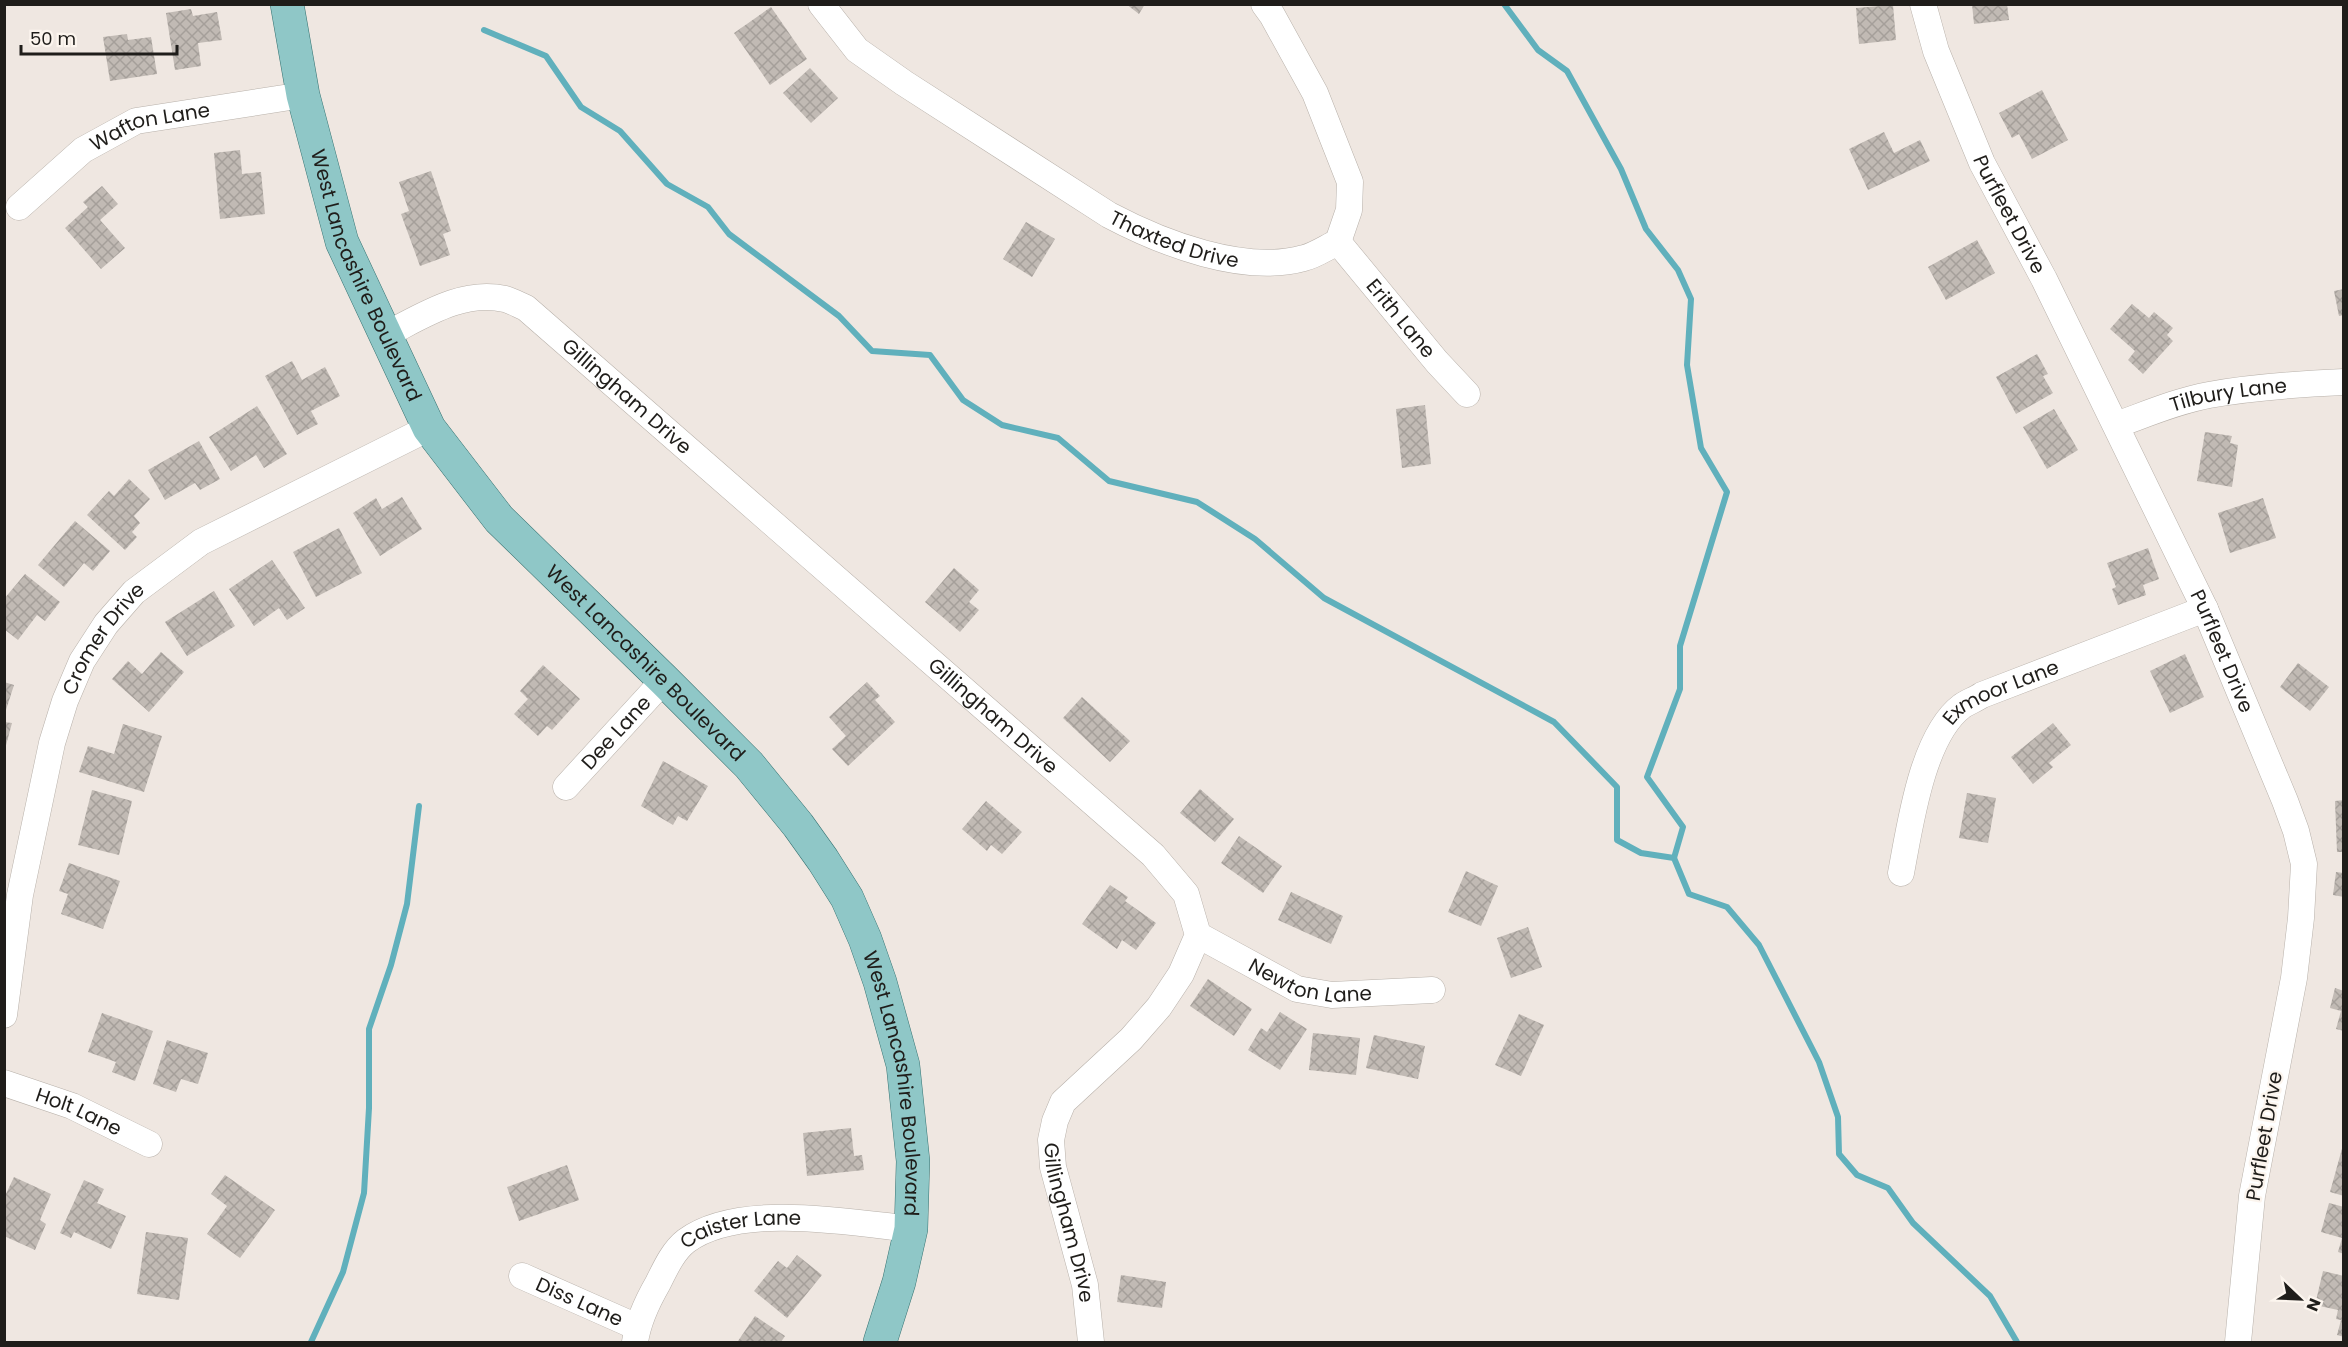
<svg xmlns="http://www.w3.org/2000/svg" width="2348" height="1347" font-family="Poppins,sans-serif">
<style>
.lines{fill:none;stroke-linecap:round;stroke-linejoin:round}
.stream{stroke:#60b0bc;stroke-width:6}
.building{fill:url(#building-cross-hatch)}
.minor-casing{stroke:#b8b1aa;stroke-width:27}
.major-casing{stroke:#377372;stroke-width:34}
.minor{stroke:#fff;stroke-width:26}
.major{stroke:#8fc7c7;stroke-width:33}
.labels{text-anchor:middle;stroke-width:4.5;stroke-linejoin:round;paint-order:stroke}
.street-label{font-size:20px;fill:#1f1d1a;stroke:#fcf5ee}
</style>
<defs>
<pattern id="building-cross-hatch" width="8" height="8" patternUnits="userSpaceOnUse" patternTransform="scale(1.5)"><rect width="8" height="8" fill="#c1bab4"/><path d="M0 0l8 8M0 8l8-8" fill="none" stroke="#a59f9a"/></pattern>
</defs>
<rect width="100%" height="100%" fill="#efe7e1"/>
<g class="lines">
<!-- stream -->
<g class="stream">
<polyline points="1504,4 1538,50 1567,71 1621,169 1646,229 1678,270 1691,299 1687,365 1701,448 1727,492 1680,646 1680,689 1647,777 1683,827 1674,858"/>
<polyline points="484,30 546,56 581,107 620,131 667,184 708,207 729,234 839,316 872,351 930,355 963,400 1002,425 1058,438 1109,481 1197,502 1255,539 1324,598 1554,722 1617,787 1617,840 1641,853 1674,858 1689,894 1727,907 1759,945 1819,1062 1838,1117 1839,1154 1857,1175 1888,1188 1913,1223 1990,1296 2017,1342"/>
<polyline points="311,1342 343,1272 364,1193 369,1108 369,1029 391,965 407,904 419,806"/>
</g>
</g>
<!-- building -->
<g class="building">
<polygon points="1126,4 1145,4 1139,14"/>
<polygon points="1972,4 2007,4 2009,20 1974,24"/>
<polygon points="1893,5 1896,40 1859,44 1856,8"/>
<polygon points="771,7 807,59 770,85 734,33"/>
<polygon points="191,9 193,16 217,12 222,40 198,43 201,66 175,70 166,13"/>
<polygon points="127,34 128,40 151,37 157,74 110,81 103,37"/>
<polygon points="810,68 838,98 811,123 783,93"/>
<polygon points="2042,90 2068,140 2032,159 2019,134 2012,138 1999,113"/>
<polygon points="1884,132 1894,153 1920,140 1930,161 1868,190 1849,149"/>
<polygon points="240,150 242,174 261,172 265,214 220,219 214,153"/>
<polygon points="431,171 451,231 443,234 450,255 420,266 401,214 409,211 399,182"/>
<polygon points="102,186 118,204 100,220 125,248 101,269 65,228 88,207 83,202"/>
<polygon points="1026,222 1055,239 1032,277 1003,259"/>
<polygon points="1977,240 1995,273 1946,300 1928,267"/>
<polygon points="2344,289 2344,315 2339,316 2334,291"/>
<polygon points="2132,304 2149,318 2154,312 2173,328 2167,335 2173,341 2143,374 2128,360 2135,351 2110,329"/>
<polygon points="2037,354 2048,374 2043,376 2053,393 2016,414 1996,377"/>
<polygon points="292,361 302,380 325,367 340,396 311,411 318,424 297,435 265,376"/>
<polygon points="1425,405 1431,464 1402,468 1396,409"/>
<polygon points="257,406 287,454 264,468 256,455 231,471 209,437"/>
<polygon points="2054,409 2078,450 2047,469 2023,427"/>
<polygon points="2205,432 2232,436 2230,443 2238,445 2232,487 2197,481"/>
<polygon points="199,441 220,479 200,490 195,483 165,500 148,470"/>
<polygon points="129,479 150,499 134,516 140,523 132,532 137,537 125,550 87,515 109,491 114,496"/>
<polygon points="402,497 422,529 380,556 353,513 376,498 382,509"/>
<polygon points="2263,498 2276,538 2230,553 2218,513"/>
<polygon points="75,521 110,551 93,571 84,563 64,587 38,565"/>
<polygon points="339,528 362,573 316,597 293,552"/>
<polygon points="2148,548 2159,579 2143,585 2146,595 2118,605 2112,589 2116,587 2107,563"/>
<polygon points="272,560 305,608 287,620 279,608 254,626 229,589"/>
<polygon points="954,568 979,590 969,602 979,610 960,632 925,602"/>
<polygon points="25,574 60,602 45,621 37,615 18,640 4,629 4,599"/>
<polygon points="214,591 235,626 187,656 165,622"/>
<polygon points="161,652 184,672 149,712 112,679 128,661 142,674"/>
<polygon points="2185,654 2204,697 2170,713 2150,671"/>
<polygon points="2298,663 2329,687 2310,711 2280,687"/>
<polygon points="543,665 580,699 552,730 547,726 538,736 514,714 528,699 520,691"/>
<polygon points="4,682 14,685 6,710 4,710"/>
<polygon points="867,682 880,696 875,700 895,722 848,766 832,749 846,736 829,717"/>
<polygon points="1082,697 1130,741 1110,762 1063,718"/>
<polygon points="4,722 12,723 5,749 4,749"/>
<polygon points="2053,723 2071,745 2049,763 2053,767 2033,784 2011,757"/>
<polygon points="123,724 162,736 144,792 79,772 88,746 114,754"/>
<polygon points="663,761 708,786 687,821 678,816 673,825 641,806"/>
<polygon points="1200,789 1234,819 1215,842 1180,813"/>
<polygon points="92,790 132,801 119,855 78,845"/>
<polygon points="1967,793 1996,798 1988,843 1959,838"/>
<polygon points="2344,800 2344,852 2337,852 2335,801"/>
<polygon points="986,801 1022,832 1002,854 991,845 987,851 962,829"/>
<polygon points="1239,836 1282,866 1263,893 1221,863"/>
<polygon points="69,863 120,881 103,929 61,914 68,894 59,891"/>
<polygon points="1466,871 1498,886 1481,926 1448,912"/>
<polygon points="2336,872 2344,873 2344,897 2333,895"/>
<polygon points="1110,885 1128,897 1125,901 1156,923 1136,950 1122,940 1117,949 1082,924"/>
<polygon points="1291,892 1343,916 1331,944 1278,920"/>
<polygon points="1528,927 1542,967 1511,978 1497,938"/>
<polygon points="1208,979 1252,1009 1234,1036 1190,1006"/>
<polygon points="2335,988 2344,991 2344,1031 2336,1029 2341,1011 2330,1008"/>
<polygon points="1280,1012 1307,1029 1280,1070 1248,1050 1261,1028 1267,1032"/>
<polygon points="102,1013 153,1031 135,1081 112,1072 116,1062 88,1052"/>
<polygon points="1519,1014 1544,1025 1521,1076 1495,1065"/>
<polygon points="1313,1033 1360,1038 1356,1075 1309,1070"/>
<polygon points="1374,1035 1425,1046 1418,1079 1366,1068"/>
<polygon points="167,1040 208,1053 198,1084 181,1079 176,1092 153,1084"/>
<polygon points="851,1128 854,1156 862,1155 864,1170 807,1176 803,1133"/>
<polygon points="2343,1145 2344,1145 2344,1196 2330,1192"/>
<polygon points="567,1165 579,1200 519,1221 507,1187"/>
<polygon points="225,1175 275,1210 240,1258 207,1234 227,1206 211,1194"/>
<polygon points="14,1177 51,1194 40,1220 46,1224 35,1250 4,1236 4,1198"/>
<polygon points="84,1180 104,1189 97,1203 126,1216 111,1249 74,1232 71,1238 60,1233"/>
<polygon points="2329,1203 2344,1207 2344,1254 2338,1252 2342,1238 2321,1232"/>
<polygon points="146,1232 188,1238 179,1300 137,1294"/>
<polygon points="797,1255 822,1275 787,1318 754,1291 778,1261 787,1268"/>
<polygon points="2323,1271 2344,1276 2344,1337 2337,1335 2341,1320 2336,1319 2338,1310 2315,1305"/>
<polygon points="1121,1275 1166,1282 1162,1308 1117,1302"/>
<polygon points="755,1316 785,1336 781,1342 738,1341"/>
</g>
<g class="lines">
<defs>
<g id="minor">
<path id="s1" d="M821 4 857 50 904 83 1109 215C1162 243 1244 275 1304 258 1316 255 1327 247 1338 242L1349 210 1350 182 1315 93 1272 15 1264 4"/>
<path id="s2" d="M1923 4 1936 51 1982 163 2044 279 2205 609 2285 801 2296 831 2304 864 2301 918 2294 978 2252 1196 2238 1342"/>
<path id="s3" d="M19 207 83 150 136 121 303 95"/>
<path id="s4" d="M1338 242 1437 362 1467 394"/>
<path id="s5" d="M385 335C421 317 462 289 505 299 512 301 519 305 526 308L1153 855 1186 894 1198 935 1181 974 1159 1007 1131 1039 1063 1102 1055 1121 1051 1140 1053 1167 1085 1285 1091 1342"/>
<path id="s6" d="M2116 425C2147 414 2177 401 2209 395 2253 387 2299 384 2344 382"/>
<path id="s7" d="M566 787 664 680"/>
<path id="s8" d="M1901 873C1910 826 1922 736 1962 706 1968 702 1976 699 1982 695L2205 609"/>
<path id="s9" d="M1198 935 1297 989 1332 995 1432 990"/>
<path id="s10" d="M4 1015 20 895 52 743 65 701 82 661 106 624 134 592 201 542 429 428"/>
<path id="s11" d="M4 1083 72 1106 149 1144"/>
<path id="s12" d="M522 1276 637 1327"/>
<path id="s13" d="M635 1342C638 1321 647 1302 658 1283 665 1269 673 1251 686 1241 738 1202 850 1222 911 1229"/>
</g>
<g id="major">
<path id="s14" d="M287 4 303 95 342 242 429 428 499 519 664 680 749 765 798 825 823 860 847 898 865 939 880 982 903 1065 913 1161 911 1229 899 1282 880 1342"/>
</g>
</defs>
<!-- minor casing -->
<use href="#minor" class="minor-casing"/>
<!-- major casing -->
<use href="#major" class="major-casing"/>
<!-- minor -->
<use href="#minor" class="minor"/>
<!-- major -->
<use href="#major" class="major"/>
</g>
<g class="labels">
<!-- street labels -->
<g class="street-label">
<text dy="7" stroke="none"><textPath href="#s3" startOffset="158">Wafton Lane</textPath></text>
<text dy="7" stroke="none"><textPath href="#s2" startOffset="228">Purfleet Drive</textPath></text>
<text dy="7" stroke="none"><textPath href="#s1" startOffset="430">Thaxted Drive</textPath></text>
<text dy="7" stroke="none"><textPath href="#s14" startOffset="284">West Lancashire Boulevard</textPath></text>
<text dy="7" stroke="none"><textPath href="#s4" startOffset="99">Erith Lane</textPath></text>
<text dy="7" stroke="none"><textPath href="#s5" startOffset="285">Gillingham Drive</textPath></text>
<text dy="7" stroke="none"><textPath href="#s6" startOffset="117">Tilbury Lane</textPath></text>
<text dy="7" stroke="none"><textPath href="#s10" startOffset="394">Cromer Drive</textPath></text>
<text dy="7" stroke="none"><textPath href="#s2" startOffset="714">Purfleet Drive</textPath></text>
<text dy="7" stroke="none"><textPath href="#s14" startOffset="770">West Lancashire Boulevard</textPath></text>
<text dy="7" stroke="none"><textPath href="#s8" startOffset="222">Exmoor Lane</textPath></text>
<text dy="7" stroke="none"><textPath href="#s5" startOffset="771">Gillingham Drive</textPath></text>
<text dy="7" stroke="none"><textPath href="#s7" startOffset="74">Dee Lane</textPath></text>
<text dy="7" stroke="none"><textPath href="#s9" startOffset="124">Newton Lane</textPath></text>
<text dy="7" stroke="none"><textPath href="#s14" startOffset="1274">West Lancashire Boulevard</textPath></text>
<text dy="7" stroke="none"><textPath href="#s11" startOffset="80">Holt Lane</textPath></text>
<text transform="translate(2264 1136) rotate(-80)" y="7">Purfleet Drive</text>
<text dy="7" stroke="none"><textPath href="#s5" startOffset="1419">Gillingham Drive</textPath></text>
<text dy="7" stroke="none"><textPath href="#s13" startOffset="172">Caister Lane</textPath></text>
<text dy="7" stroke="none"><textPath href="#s12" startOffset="63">Diss Lane</textPath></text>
</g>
</g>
<!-- border -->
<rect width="2348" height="1347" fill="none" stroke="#1f1d1a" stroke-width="12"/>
<!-- north arrow -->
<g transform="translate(2300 1299) rotate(113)" stroke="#fcf5ee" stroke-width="4.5" paint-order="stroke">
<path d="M0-4.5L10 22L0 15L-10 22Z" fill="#1f1d1a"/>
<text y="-9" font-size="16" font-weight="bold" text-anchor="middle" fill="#1f1d1a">N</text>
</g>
<!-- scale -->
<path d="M21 45v9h156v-9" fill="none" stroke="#1f1d1a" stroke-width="3"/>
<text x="30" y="45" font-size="18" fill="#1f1d1a" stroke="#fcf5ee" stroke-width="4.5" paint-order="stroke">50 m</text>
</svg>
